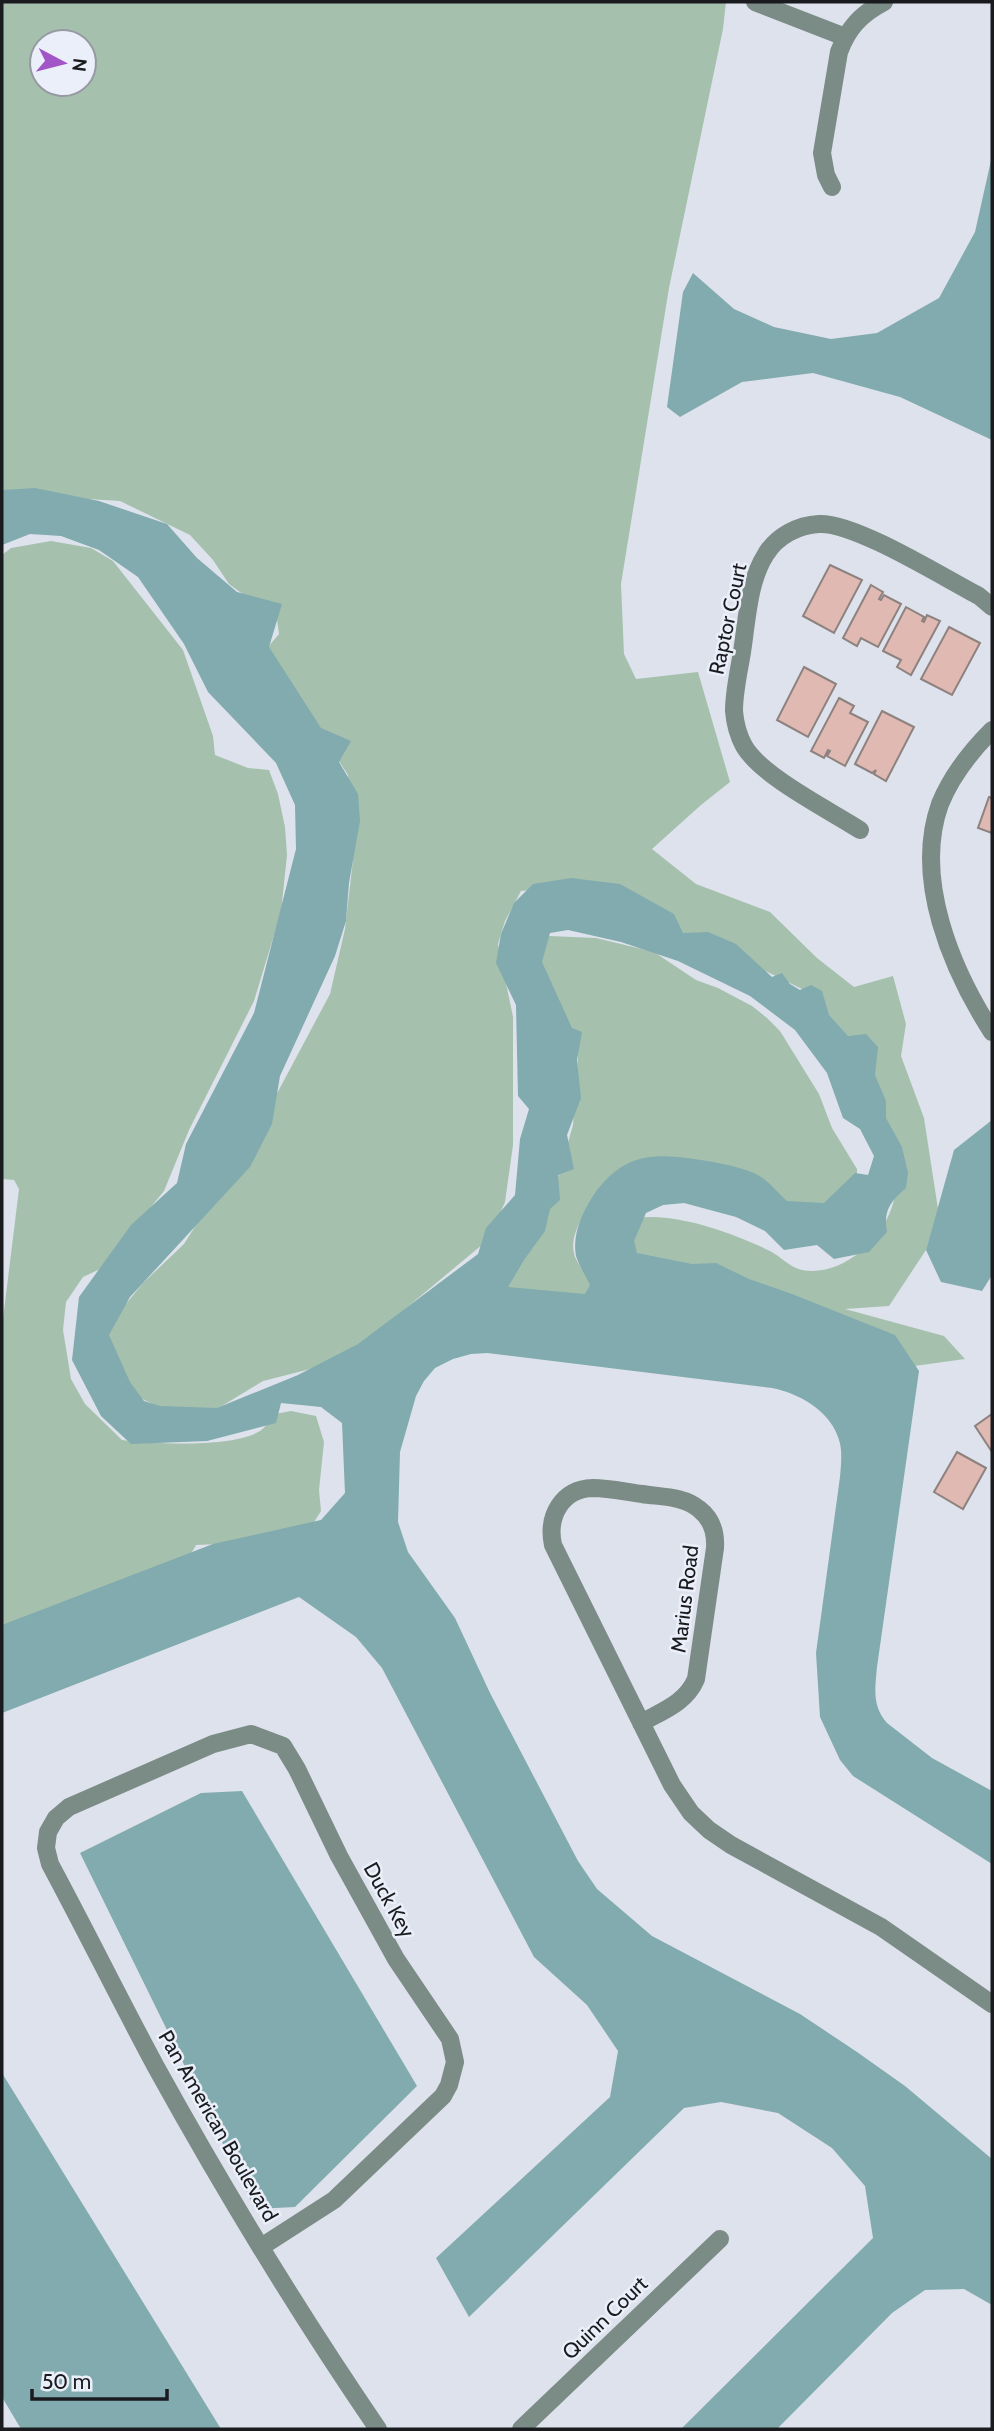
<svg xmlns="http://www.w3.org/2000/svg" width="994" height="2431" font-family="Cabin,sans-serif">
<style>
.green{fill:#a5c1ae;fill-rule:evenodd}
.water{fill:#81abae;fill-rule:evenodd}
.building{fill:#dfb9b2;stroke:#8d827f;stroke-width:2}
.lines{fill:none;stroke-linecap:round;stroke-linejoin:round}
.street{stroke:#7b8b85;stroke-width:18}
.labels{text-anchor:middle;stroke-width:5;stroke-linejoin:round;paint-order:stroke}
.street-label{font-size:21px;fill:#1a1b1f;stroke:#ebeff9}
</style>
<rect width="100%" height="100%" fill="#dee2ec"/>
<!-- green -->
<g class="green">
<path d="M2 2H726L723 29 669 288 621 584 624 654 636 679 698 672 730 782 701 805 652 849 696 884 770 912 817 958 854 987 893 976 906 1024 901 1056 924 1118 938 1209 926 1250 889 1306 845 1309 944 1336 965 1359 907 1367 660 1273 626 1243 636 1218C675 1212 734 1233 770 1251 780 1256 791 1268 802 1270 841 1277 880 1242 892 1207 896 1195 897 1182 900 1170L802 989 743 960 544 889 521 891 505 921 498 944 513 1017V1145L505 1202 489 1239 369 1339 330 1364 263 1381 212 1412H169L130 1393 104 1331 143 1283 184 1244 265 1116 330 994 345 929 353 860 348 775 307 711 262 654 279 634 277 619 229 584 213 560 190 535 120 501 39 496 2 502ZM42 42H84V84H42Z"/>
<path d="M51 541 91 548 113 561 183 650 213 736 215 755 248 768 269 770 278 794 285 827 287 855 281 912 254 1001 189 1130 164 1191 100 1269 83 1277 66 1302 63 1330 71 1379 85 1404 122 1440C154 1444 233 1448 260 1431 266 1427 271 1419 275 1414L291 1411 316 1416 324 1442 319 1490 321 1511 302 1541 196 1545C186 1566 168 1569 147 1569L126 1592 2 1642V1327L19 1189 14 1180 2 1179V555L11 548Z"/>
<path d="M550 936 596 938 654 952 696 980 718 988 752 1006 767 1018 780 1031 819 1094 832 1128 857 1169V1177L846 1195 796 1214 773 1199 594 1197C584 1215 565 1240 577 1261 584 1274 592 1279 597 1295L512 1305 501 1272 553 1195 573 1125 578 1056 577 1043 540 984 542 938Z"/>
</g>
<!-- water -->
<g class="water">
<polygon points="992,156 992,440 900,397 813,373 742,382 680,417 667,407 683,292 693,273 734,309 774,327 831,339 877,333 939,298 975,232"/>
<path d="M35 488 99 501 167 524 197 558 237 592 282 604 269 647 321 728 351 741 339 762 358 794 360 821 349 883 346 921 335 956 280 1076 272 1124 250 1167 130 1297 109 1335 130 1382 144 1401 160 1406 217 1408 298 1375 358 1344 478 1254 486 1228 515 1195 520 1139 529 1109 518 1096 516 1005 496 963 501 934 514 903 533 884 571 878 620 884 674 914 683 933 708 932 736 944 772 977 782 973 790 984 800 990 811 985 822 991 829 1015 848 1036 866 1034 878 1047 875 1075 886 1101V1118L902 1147 908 1173 906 1188C890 1201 883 1212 887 1232L869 1252 834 1259 817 1245 784 1250 765 1231 736 1217 684 1203 663 1205 646 1213 634 1241 637 1253 692 1264 716 1263 749 1279 792 1294 895 1335 919 1371 877 1667C875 1689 872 1706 887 1723L932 1758 992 1791V1864L853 1776 840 1760 820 1717 816 1653 840 1477C841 1464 843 1449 838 1437 829 1410 798 1393 772 1388L487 1353 471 1354 453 1359 435 1368 424 1381 416 1396 400 1452 398 1522 408 1552 455 1618 490 1693 578 1861 597 1889 652 1936 800 2014 857 2052 905 2086 992 2159V2305L964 2289 925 2290 892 2313 777 2429H681L873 2238 865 2186 832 2148 778 2113 721 2102 684 2108 469 2317 436 2258 610 2097 618 2051 587 2005 534 1957 382 1668 356 1637 299 1597 2 1713V1625L213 1544 321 1520 345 1493 342 1423 321 1407 281 1403 276 1423 207 1441 131 1444 101 1416 72 1360 79 1297 131 1225 177 1183 186 1144 254 1013 296 849 295 805 276 763 208 692 184 644 138 577 99 550 61 536 30 534 2 545V490ZM568 930 621 942 678 961 750 996 795 1030 827 1073 843 1118 860 1129 874 1156 868 1175 855 1173 824 1203 787 1201C779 1194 772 1185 764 1179 751 1169 728 1165 713 1162 661 1154 627 1147 593 1196 582 1213 572 1235 576 1256 579 1266 586 1276 590 1285L585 1294 508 1287 524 1260 545 1231 550 1209 560 1200 558 1175 574 1169 567 1135 581 1098 577 1060 582 1032 572 1028 542 962 550 933Z"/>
<polygon points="992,1120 992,1275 982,1291 941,1282 926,1250 954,1150"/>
<polygon points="242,1791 417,2086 295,2207 255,2209 80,1853 201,1793"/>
<polygon points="2,2073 221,2429 21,2429 2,2397"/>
</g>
<!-- building -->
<g class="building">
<polygon points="830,565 862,580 834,633 803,616"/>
<polygon points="871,585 883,592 879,599 881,600 884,595 901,604 878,647 861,638 857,646 843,638"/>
<polygon points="906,607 924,617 922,621 924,622 927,615 940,621 911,675 897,667 901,660 883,651"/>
<polygon points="949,627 980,643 952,695 921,679"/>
<polygon points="804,667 836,684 808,737 777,720"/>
<polygon points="839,698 854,706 850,713 868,722 845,766 827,756 830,751 828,750 824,758 811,751"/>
<polygon points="882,711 914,727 886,781 874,774 876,770 872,773 855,764"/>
<polygon points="989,797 992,798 992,833 978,828"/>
<polygon points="992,1414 992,1452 975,1426"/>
<polygon points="957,1452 986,1468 963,1509 934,1492"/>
</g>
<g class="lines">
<!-- street -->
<g class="street">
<polyline points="755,2 845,37"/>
<path d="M832 187 826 175 822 153 839 52C848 28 861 14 884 2"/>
<path d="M992 730C971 751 951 777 940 804 913 879 952 970 992 1032"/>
<path d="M860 830C829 810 761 776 744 746 738 735 735 723 734 711 734 691 739 671 742 652 747 621 748 582 766 554 777 536 798 525 819 524 855 522 944 578 979 596L992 607"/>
<path d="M641 1723C662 1711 686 1703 696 1679L715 1548C716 1532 712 1519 699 1509 684 1496 661 1497 642 1494 626 1492 609 1488 593 1488 561 1489 547 1517 553 1545L672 1785 691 1813 709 1830 731 1845 881 1927 992 2004"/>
<path d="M261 2247 334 2200 443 2096 449 2085 455 2062 450 2039 396 1959 339 1856 297 1769 283 1746 251 1734 213 1744 69 1807 56 1818 48 1832 46 1848 50 1864C86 1931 120 2000 156 2067 224 2190 298 2312 378 2429"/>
<polyline points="521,2429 720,2239"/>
</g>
</g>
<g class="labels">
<!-- street labels -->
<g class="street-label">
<text transform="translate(728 619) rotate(-78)" y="7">Raptor Court</text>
<text transform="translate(685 1599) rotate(-83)" y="7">Marius Road</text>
<text transform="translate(389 1900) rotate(61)" y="7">Duck Key</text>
<text transform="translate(218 2126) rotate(60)" y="7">Pan American Boulevard</text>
<text transform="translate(605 2318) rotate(-44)" y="7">Quinn Court</text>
</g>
</g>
<!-- border -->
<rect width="994" height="2431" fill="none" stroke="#1a1b1f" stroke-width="7"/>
<!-- north arrow -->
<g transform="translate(63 63) rotate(97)"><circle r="33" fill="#ebeff9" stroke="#979aa2" stroke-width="2"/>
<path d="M0-5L12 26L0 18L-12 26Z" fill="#a255c7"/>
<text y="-10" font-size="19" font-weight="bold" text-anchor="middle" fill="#1a1b1f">N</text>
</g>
<!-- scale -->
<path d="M32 2389v10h135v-10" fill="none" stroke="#1a1b1f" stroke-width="3.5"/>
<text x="42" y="2389" font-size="21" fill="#1a1b1f" stroke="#ebeff9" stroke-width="5" paint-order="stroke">50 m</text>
</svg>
